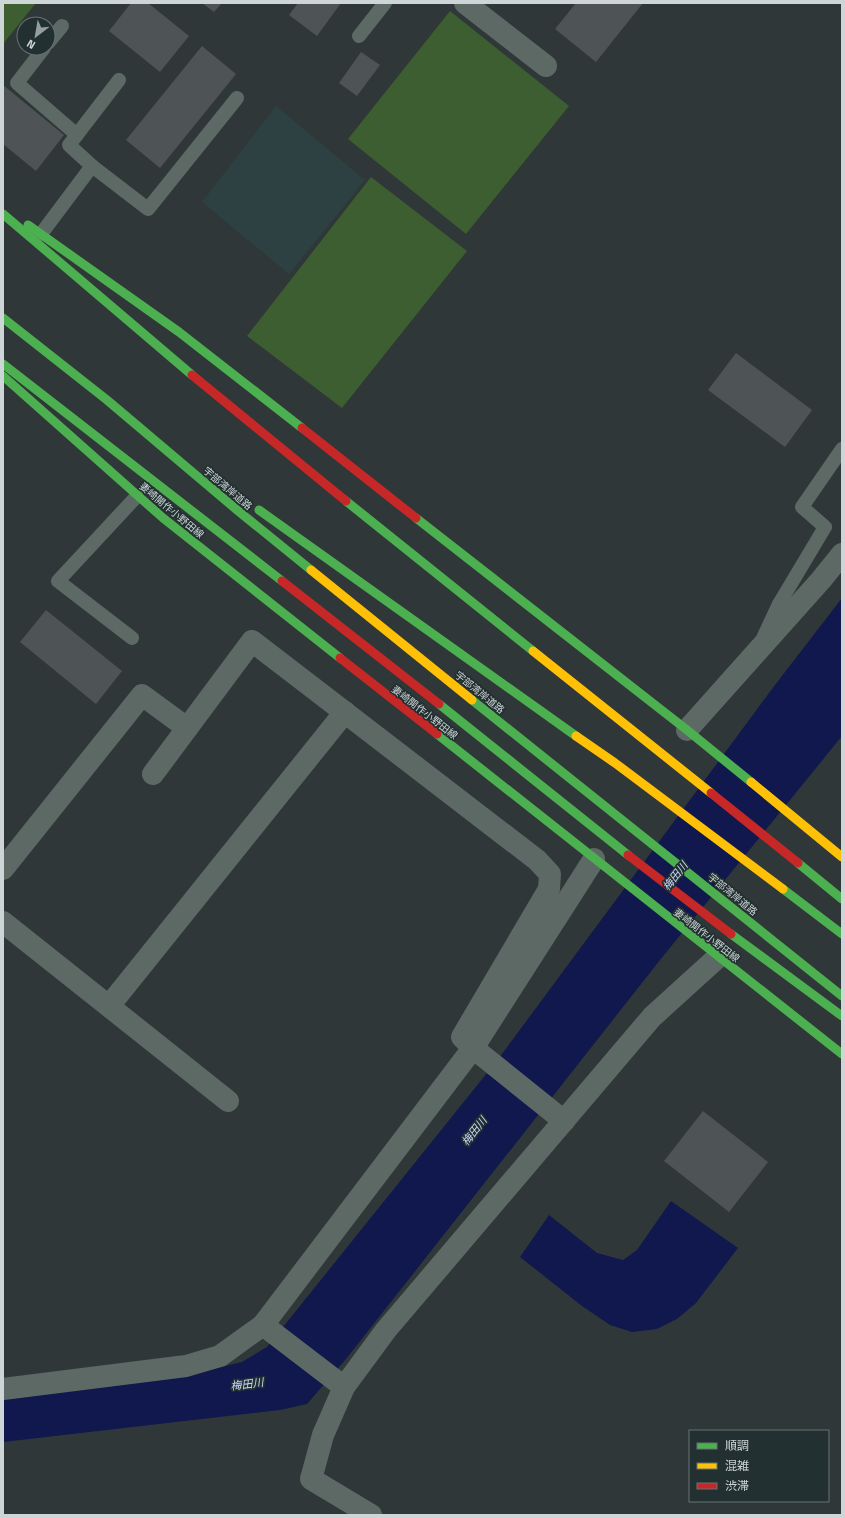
<svg xmlns="http://www.w3.org/2000/svg" width="845" height="1518" font-family="'Titillium Web','Noto Sans JP',sans-serif">
<style>
.built{fill:#2d4142}
.green{fill:#3c5e30}
.water{fill:#10184e}
.building{fill:#4e5455}
.lines{fill:none;stroke-linecap:round;stroke-linejoin:round}
.lane{stroke:#5d6965;stroke-width:14}
.street{stroke:#5d6965;stroke-width:22}
.fast{stroke:#4caf50;stroke-width:9}
.slow{stroke:#ffc107;stroke-width:9}
.jam{stroke:#c62828;stroke-width:9}
.labels{text-anchor:middle;stroke-width:3.5;stroke-linejoin:round;paint-order:stroke}
.street-label{font-size:10px;fill:#cdd5d6;stroke:#233031}
.water-label{font-size:11px;font-style:italic;fill:#c8d6fc;stroke:#233031}
</style>
<rect width="100%" height="100%" fill="#303738"/>
<!-- built -->
<polygon class="built" points="276,106 365,180 289,274 202,202"/>
<!-- green -->
<g class="green">
<polygon points="3,3 36,3 3,44"/>
<polygon points="450,11 569,106 466,234 348,139"/>
<polygon points="371,177 467,251 342,408 247,336"/>
</g>
<!-- water -->
<g class="water">
<polygon points="842,598 842,736 660,960 346,1359 307,1404 280,1410 3,1442 3,1398 209,1370 242,1362 267,1347 499,1058 775,685"/>
<polygon points="671,1201 738,1248 696,1303 677,1319 657,1329 632,1332 610,1325 582,1306 520,1257 549,1215 597,1253 623,1260 637,1250"/>
</g>
<!-- building -->
<g class="building">
<polygon points="131,3 148,3 189,36 160,72 109,31"/>
<polygon points="202,3 222,3 214,12"/>
<polygon points="298,3 341,3 317,36 289,15"/>
<polygon points="576,3 643,3 596,62 555,29"/>
<polygon points="202,46 236,74 160,168 126,140"/>
<polygon points="361,52 380,65 357,96 339,83"/>
<polygon points="3,85 64,135 36,171 3,144"/>
<polygon points="736,353 812,410 785,447 708,390"/>
<polygon points="46,610 122,671 96,704 20,642"/>
<polygon points="703,1111 768,1162 729,1212 664,1161"/>
</g>
<g class="lines">
<!-- lane -->
<g class="lane">
<polyline points="359,36 385,3"/>
<polyline points="48,43 62,26"/>
<polyline points="44,48 17,83 77,135"/>
<polyline points="92,166 69,145 119,80"/>
<polyline points="41,234 92,166 148,209 237,98"/>
<polyline points="764,636 779,604 825,527 802,507 842,449"/>
<polyline points="132,638 58,581 137,496"/>
</g>
<!-- street -->
<g class="street">
<polyline points="465,3 546,66"/>
<polyline points="687,730 821,580 842,554"/>
<polyline points="153,774 252,641 537,860 550,874 549,889 462,1037 473,1048 564,1121"/>
<polyline points="3,869 142,695 187,728"/>
<polyline points="3,922 228,1101"/>
<polyline points="109,1006 345,712"/>
<polyline points="263,1325 344,1387"/>
<polyline points="3,1389 186,1366 220,1356 263,1325 473,1048 594,859"/>
<polyline points="371,1515 311,1479 323,1435 344,1387 386,1330 652,1017 718,957"/>
</g>
<!-- fast -->
<g class="fast">
<polyline points="3,214 192,375"/>
<polyline points="28,225 179,332 302,428"/>
<polyline points="3,318 107,400 237,510 311,570"/>
<polyline points="3,364 282,581"/>
<polyline points="3,376 163,518 340,658"/>
<polyline points="346,501 533,651"/>
<polyline points="259,510 576,736"/>
<polyline points="416,518 687,730 751,782"/>
<polyline points="472,700 842,996"/>
<polyline points="439,704 628,855"/>
<polyline points="437,734 842,1054"/>
<polyline points="798,863 842,899"/>
<polyline points="783,889 842,934"/>
<polyline points="731,934 842,1016"/>
</g>
<!-- slow -->
<g class="slow">
<polyline points="311,570 472,700"/>
<polyline points="533,651 711,793"/>
<polyline points="576,736 615,763 783,889"/>
<polyline points="751,782 842,857"/>
</g>
<!-- jam -->
<g class="jam">
<polyline points="192,375 346,501"/>
<polyline points="302,428 416,518"/>
<polyline points="282,581 439,704"/>
<polyline points="340,658 437,734"/>
<polyline points="711,793 798,863"/>
<polyline points="628,855 731,934"/>
</g>
</g>
<g class="labels">
<!-- street labels -->
<g class="street-label">
<text transform="translate(228 488) rotate(40)" y="4">宇部湾岸道路</text>
<text transform="translate(172 510) rotate(40)" y="4">妻崎開作小野田線</text>
<text transform="translate(480 692) rotate(39)" y="4">宇部湾岸道路</text>
<text transform="translate(425 712) rotate(38)" y="4">妻崎開作小野田線</text>
<text transform="translate(733 894) rotate(39)" y="4">宇部湾岸道路</text>
<text transform="translate(707 935) rotate(38)" y="4">妻崎開作小野田線</text>
</g>
<!-- water labels -->
<g class="water-label">
<text transform="translate(675 876) rotate(-52)" y="4">梅田川</text>
<text transform="translate(474 1131) rotate(-52)" y="4">梅田川</text>
<text transform="translate(247 1384) rotate(-7)" y="4">梅田川</text>
</g>
</g>
<!-- border -->
<rect width="845" height="1518" fill="none" stroke="#cdd5d6" stroke-width="8"/>
<!-- legend -->
<rect x="689" y="1430" width="140" height="72" fill="#233031" stroke="#677273"/>
<rect x="697" y="1443" width="20" height="6" fill="#4caf50" stroke="#677273"/>
<text x="725" y="1450" font-size="12" fill="#cdd5d6">順調</text>
<rect x="697" y="1463" width="20" height="6" fill="#ffc107" stroke="#677273"/>
<text x="725" y="1470" font-size="12" fill="#cdd5d6">混雑</text>
<rect x="697" y="1483" width="20" height="6" fill="#c62828" stroke="#677273"/>
<text x="725" y="1490" font-size="12" fill="#cdd5d6">渋滞</text>
<!-- north arrow -->
<g transform="translate(36 36) rotate(211)"><circle r="19" fill="#233031" stroke="#677273"/>
<path d="M0-3L7 15L0 10L-7 15Z" fill="#969e9f"/>
<text y="-6" font-size="11" font-weight="bold" text-anchor="middle" fill="#cdd5d6">N</text>
</g>
</svg>
